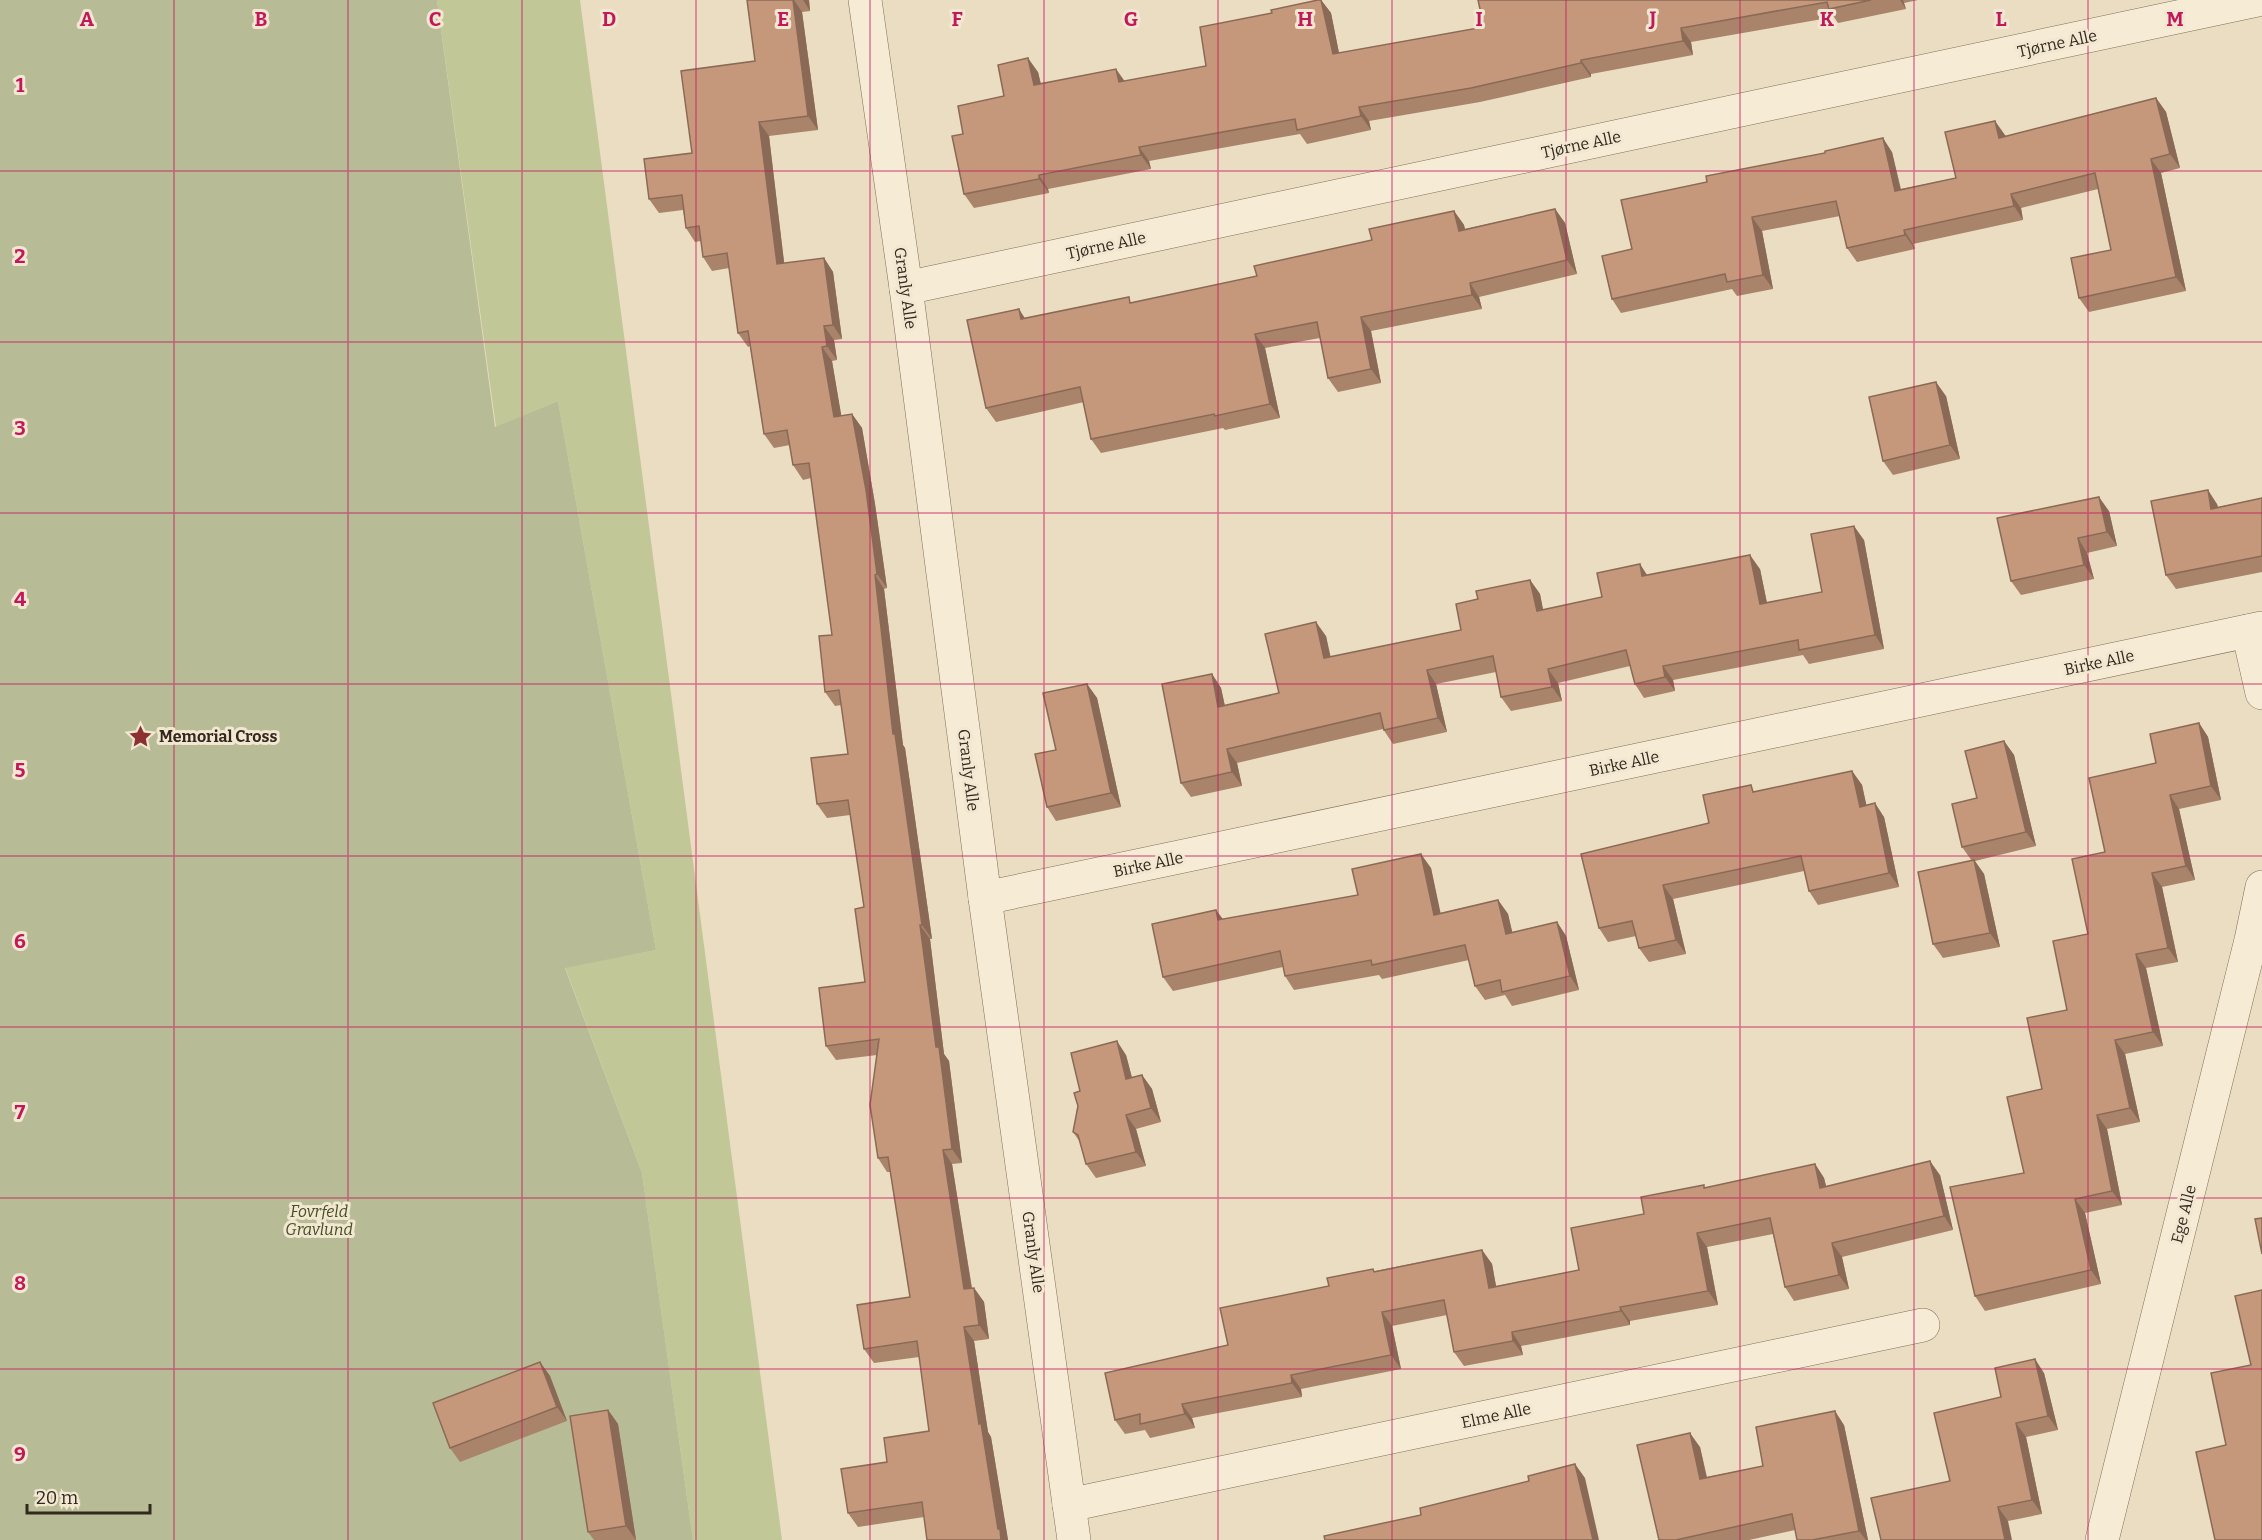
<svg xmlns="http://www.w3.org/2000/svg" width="2262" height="1540" font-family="Bitter,serif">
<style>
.green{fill:#c2c797}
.cemetery{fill:#b8bc96}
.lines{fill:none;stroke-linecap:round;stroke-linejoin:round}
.street-casing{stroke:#826f5b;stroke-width:34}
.street{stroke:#f6ebd4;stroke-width:33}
.wall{fill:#a9836a}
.shaded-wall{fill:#8a6a56}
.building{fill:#c5987b;stroke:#8a6a56;stroke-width:1.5}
.grid{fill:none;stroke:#c2185b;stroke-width:1.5;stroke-opacity:0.55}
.labels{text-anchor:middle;stroke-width:6;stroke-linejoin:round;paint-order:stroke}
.street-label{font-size:16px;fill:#33281e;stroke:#f2e8d1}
.poi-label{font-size:16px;font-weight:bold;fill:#33281e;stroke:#f2e8d1;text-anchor:start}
.park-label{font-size:16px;font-style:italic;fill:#454e26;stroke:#f2e8d1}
.grid-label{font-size:20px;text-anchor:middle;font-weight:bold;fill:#c2185b;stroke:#f2e8d1;stroke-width:6;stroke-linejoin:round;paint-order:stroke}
</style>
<rect width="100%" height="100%" fill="#eaddc2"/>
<!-- green -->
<polygon class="green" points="437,0 580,0 782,1540 693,1540 642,1173 565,967 656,950 558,401 496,427"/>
<!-- cemetery -->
<polygon class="cemetery" points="0,0 437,0 495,427 558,401 656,950 565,968 642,1173 693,1540 0,1540"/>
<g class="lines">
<defs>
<g id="street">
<polyline points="865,0 906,288 985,898 1074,1540"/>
<polyline points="906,288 2257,0"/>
<polyline points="2248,631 2262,693"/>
<polyline points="985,898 2262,628"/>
<polyline points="1069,1505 1923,1325"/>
<polyline points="2102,1540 2251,940 2262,887"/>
</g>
</defs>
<!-- street casing -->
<use href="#street" class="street-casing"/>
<!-- street -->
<use href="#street" class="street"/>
</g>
<!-- wall -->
<g class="wall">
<polygon points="747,0 809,0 810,11 802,12 818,130 769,136 784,263 824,258 833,272 842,339 834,340 837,360 832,361 841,416 852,414 862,428 875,504 887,588 884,589 903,745 905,748 932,939 930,939 944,1054 949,1061 962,1163 952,1164 972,1288 974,1288 984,1302 989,1339 974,1341 988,1432 991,1437 1008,1540 927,1540 924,1517 858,1527 848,1513 887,1462 929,1431 919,1357 874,1363 864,1349 910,1297 890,1172 887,1172 878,1158 877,1055 836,1060 826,1046 865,982 864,907 850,815 827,818 817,804 848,754 841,705 835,706 825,692 832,635 811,478 803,480 793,465 790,445 774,448 764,434 750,346 748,347 738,333 729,268 712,271 703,257 701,241 695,242 686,228 683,210 659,213 649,199 692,153 755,61"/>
<polygon points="1321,0 1331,13 1339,53 1484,27 1478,0 1918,0 1904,3 1906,9 1838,23 1834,17 1691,42 1693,55 1591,74 1591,77 1480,102 1369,121 1371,130 1307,144 1300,134 1149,161 1151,169 1048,189 1049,193 974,208 964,194 963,134 1004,96 1038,72 1041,84 1124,81 1206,66 1272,13"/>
<polygon points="2156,98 2166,112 2180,168 2161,173 2186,291 2089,312 2079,298 2111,250 2098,189 2021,208 2023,220 1913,244 1915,249 1857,262 1847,248 1840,216 1762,231 1773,289 1737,296 1732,289 1621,313 1612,299 1632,249 1892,152 1901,189 1956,178 2005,135 2006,136"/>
<polygon points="1555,209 1565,223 1577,274 1479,297 1482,309 1371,331 1381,383 1338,392 1328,378 1320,338 1265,348 1280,418 1225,430 1223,428 1101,453 1091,439 1084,402 996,422 986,408 1025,318 1133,303 1257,276 1372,240 1454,211 1464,225 1465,229"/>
<polygon points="1946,396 1960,459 1893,475 1883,461"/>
<polygon points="2262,498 2262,572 2176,589 2166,575 2217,504 2218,507"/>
<polygon points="2109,511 2117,546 2087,553 2094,579 2021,595 2011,581"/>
<polygon points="1864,540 1884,649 1809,664 1803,655 1673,680 1675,691 1644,698 1635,684 1630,666 1558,683 1562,701 1511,711 1501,697 1496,672 1436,684 1447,732 1393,744 1383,729 1237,763 1242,786 1191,797 1181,783 1212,674 1221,688 1225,706 1279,693 1326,636 1330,657 1461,630 1478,599 1530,580 1540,594 1543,610 1602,597 1647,575 1760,569 1767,603 1822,592"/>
<polygon points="1087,684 1097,698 1121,807 1056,821 1047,807 1056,750"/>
<polygon points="2199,723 2208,737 2221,800 2179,809 2195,880 2162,887 2178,962 2146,968 2163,1046 2125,1054 2140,1122 2107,1129 2122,1205 2085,1213 2101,1284 1985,1311 1975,1296 2024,1173 2042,1089 2067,1010 2088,934 2105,852 2156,763"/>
<polygon points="2004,741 2014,755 2036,846 1975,861 1984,874 2000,947 1943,958 1933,944 1972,861 1962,847 1977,798"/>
<polygon points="1852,771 1862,785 1866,805 1884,817 1899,887 1818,905 1809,891 1804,871 1673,899 1686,954 1649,962 1639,948 1636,936 1608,942 1599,928 1709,823 1756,792"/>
<polygon points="1431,868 1440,913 1498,900 1508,914 1512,932 1557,922 1566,936 1579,990 1512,1006 1505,995 1485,1000 1475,986 1469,960 1382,979 1379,975 1294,990 1285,976 1283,967 1173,991 1163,977 1216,910 1223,919 1358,895"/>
<polygon points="1126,1055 1132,1078 1142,1075 1152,1089 1161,1122 1136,1129 1146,1166 1096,1178 1086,1164 1080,1142 1073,1132 1080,1091"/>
<polygon points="1815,1164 1824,1178 1826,1186 1940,1175 1953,1230 1842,1257 1849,1289 1794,1301 1785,1287 1773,1234 1707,1247 1718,1305 1630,1321 1630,1325 1521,1346 1523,1355 1464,1366 1454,1352 1447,1315 1392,1326 1401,1369 1301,1389 1302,1397 1192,1418 1195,1428 1150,1438 1145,1430 1125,1434 1115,1420 1228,1345 1329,1286 1375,1271 1482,1250 1492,1264 1496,1286 1579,1270 1644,1214 1705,1188"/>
<polygon points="540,1362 550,1376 567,1421 460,1462 450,1448"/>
<polygon points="2044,1373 2058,1430 2026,1437 2042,1514 2008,1521 1950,1481 2001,1397"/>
<polygon points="608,1410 618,1424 636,1540 594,1540 588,1532"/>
<polygon points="1844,1425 1868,1540 1797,1540 1795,1530 1749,1540 1659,1540 1700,1447 1707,1477 1763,1466"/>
</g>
<!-- shaded-wall -->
<g class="shaded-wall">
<polygon points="793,0 794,0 802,12 818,130 808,116"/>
<polygon points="803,0 809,0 810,11"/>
<polygon points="1321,0 1331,13 1342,68 1333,54"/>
<polygon points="1900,0 1903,0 1906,9"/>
<polygon points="1681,28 1691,42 1693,55 1683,41"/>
<polygon points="1028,58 1038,72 1044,99 1034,85"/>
<polygon points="1581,60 1591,74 1591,77 1581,63"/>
<polygon points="1116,69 1126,83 1119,82"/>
<polygon points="2156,98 2166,112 2180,168 2170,154"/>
<polygon points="1359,107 1369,121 1371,130 1361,116"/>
<polygon points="1995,121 2005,135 2009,152 1999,138"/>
<polygon points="759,122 769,136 786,278 777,264"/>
<polygon points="1883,138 1892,152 1904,205 1895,191"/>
<polygon points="1139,147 1149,161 1151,169 1141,155"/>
<polygon points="2151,159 2161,173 2186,291 2176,277"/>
<polygon points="1039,175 1048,189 1049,193 1039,179"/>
<polygon points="2011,194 2021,208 2023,220 2014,206"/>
<polygon points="1555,209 1565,223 1577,274 1567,260"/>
<polygon points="1454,211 1464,225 1468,245 1459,231"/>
<polygon points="1752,217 1762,231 1773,289 1763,275"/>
<polygon points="1904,230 1913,244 1915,249 1905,235"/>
<polygon points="824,258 833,272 842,339 833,325"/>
<polygon points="1470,283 1479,297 1482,309 1472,295"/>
<polygon points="1019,309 1028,323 1021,319"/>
<polygon points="1361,317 1371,331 1381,383 1371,369"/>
<polygon points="824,326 834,340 837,360 827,346"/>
<polygon points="1255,334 1265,348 1280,418 1270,404"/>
<polygon points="822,347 832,361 844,431 834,417"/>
<polygon points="1936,382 1946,396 1960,459 1950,445"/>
<polygon points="852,414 862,428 875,504 887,588 877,574"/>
<polygon points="2208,490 2217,504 2221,523 2211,509"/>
<polygon points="2099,497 2109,511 2117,546 2107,532"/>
<polygon points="1854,526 1864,540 1884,649 1875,635"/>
<polygon points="2078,538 2087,553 2094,579 2084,565"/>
<polygon points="1750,555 1760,569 1770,618 1760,604"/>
<polygon points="1640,564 1649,578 1642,576"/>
<polygon points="875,575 884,589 903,745 905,748 932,939 922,925 893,734"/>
<polygon points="1530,580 1540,594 1546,625 1537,611"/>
<polygon points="1316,622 1326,636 1334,672 1324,658"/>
<polygon points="1663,666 1673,680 1675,691 1665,677"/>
<polygon points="1548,669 1558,683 1562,701 1552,687"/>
<polygon points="1427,670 1436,684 1447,732 1438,718"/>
<polygon points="1212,674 1221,688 1228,721 1218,707"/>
<polygon points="1087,684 1097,698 1121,807 1111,793"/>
<polygon points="2199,723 2208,737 2221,800 2211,786"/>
<polygon points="2004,741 2014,755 2036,846 2026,832"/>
<polygon points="1227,749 1237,763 1242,786 1232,772"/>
<polygon points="1852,771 1862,785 1870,821 1860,807"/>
<polygon points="2170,795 2179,809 2195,880 2186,866"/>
<polygon points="1875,803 1884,817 1899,887 1889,873"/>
<polygon points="1421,854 1431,868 1444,929 1434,915"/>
<polygon points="1974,860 1984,874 2000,947 1990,933"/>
<polygon points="2152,873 2162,887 2178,962 2168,948"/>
<polygon points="1663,885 1673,899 1686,954 1676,940"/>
<polygon points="1498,900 1508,914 1516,948 1506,934"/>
<polygon points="1216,910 1226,924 1218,920"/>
<polygon points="1557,922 1566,936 1579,990 1570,976"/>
<polygon points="920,925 930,939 944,1054 949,1061 962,1163 952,1149 936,1047"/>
<polygon points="2136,954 2146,968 2163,1046 2153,1032"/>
<polygon points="2115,1040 2125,1054 2140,1122 2130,1108"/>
<polygon points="1117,1041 1126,1055 1136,1093 1126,1079"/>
<polygon points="1142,1075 1152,1089 1161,1122 1151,1108"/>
<polygon points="1126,1115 1136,1129 1146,1166 1136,1152"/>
<polygon points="2097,1115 2107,1129 2122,1205 2112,1191"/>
<polygon points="943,1150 952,1164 974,1303 964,1289"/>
<polygon points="1930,1161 1940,1175 1953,1230 1944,1216"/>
<polygon points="1815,1164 1824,1178 1830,1202 1820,1188"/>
<polygon points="2075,1199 2085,1213 2101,1284 2091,1270"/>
<polygon points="1697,1233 1707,1247 1718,1305 1708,1291"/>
<polygon points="1832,1243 1842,1257 1849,1289 1839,1275"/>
<polygon points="1482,1250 1492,1264 1499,1302 1489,1288"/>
<polygon points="974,1288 984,1302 989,1339 979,1325"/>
<polygon points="1620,1307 1630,1321 1630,1325 1621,1311"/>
<polygon points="1382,1312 1392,1326 1401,1369 1391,1355"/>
<polygon points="964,1327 974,1341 988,1432 991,1437 1008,1540 1001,1540 998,1529 979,1424"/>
<polygon points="1512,1332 1521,1346 1523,1355 1513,1341"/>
<polygon points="2035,1359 2044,1373 2058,1430 2048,1416"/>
<polygon points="540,1362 550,1376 567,1421 557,1407"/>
<polygon points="1291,1375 1301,1389 1302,1397 1292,1383"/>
<polygon points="1182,1404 1192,1418 1195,1428 1185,1414"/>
<polygon points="608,1410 618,1424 636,1540 626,1526"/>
<polygon points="1835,1411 1844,1425 1868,1540 1866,1540 1859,1531"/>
<polygon points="2016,1423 2026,1437 2042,1514 2032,1500"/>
<polygon points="1690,1433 1700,1447 1710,1493 1700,1479"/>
<polygon points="1575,1464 1585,1478 1599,1540 1593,1540"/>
<polygon points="1998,1507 2008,1521 2012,1540 2005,1540"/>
</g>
<!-- building -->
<g class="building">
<polygon points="747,0 793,0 808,116 759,122 777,264 824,258 833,325 824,326 827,346 822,347 834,417 852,414 866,490 877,574 875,575 893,734 895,734 922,925 920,925 936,1047 939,1047 952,1149 943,1150 964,1289 974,1288 979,1325 964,1327 979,1424 981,1423 998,1529 1000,1529 1001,1540 927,1540 922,1502 848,1513 841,1469 887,1462 884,1438 929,1431 917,1341 864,1349 857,1305 910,1297 888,1157 878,1158 870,1105 879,1039 826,1046 819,988 865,982 855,909 864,907 848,800 817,804 811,758 848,754 839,690 825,692 819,636 832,635 809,463 793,465 787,430 764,434 748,331 738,333 727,253 703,257 699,226 686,228 682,195 649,199 644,159 692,153 681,71 755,61"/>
<polygon points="1318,0 1321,0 1333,54 1484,27 1478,0 1871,0 1829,9 1827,2 1681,28 1683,41 1581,60 1581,63 1471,88 1359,107 1361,116 1297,130 1295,119 1139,147 1141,155 1039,175 1039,179 964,194 952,136 963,134 958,106 1004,96 998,65 1028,58 1034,85 1116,69 1119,82 1206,66 1200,27 1272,13 1271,10"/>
<polygon points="2156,98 2170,154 2151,159 2176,277 2079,298 2071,258 2111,250 2095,173 2011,194 2014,206 1904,230 1905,235 1847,248 1836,201 1752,217 1763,275 1727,282 1725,274 1612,299 1602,256 1632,249 1621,200 1707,182 1706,176 1825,153 1825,151 1883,138 1895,191 1956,178 1945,132 1995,121 1999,138"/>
<polygon points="1555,209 1567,260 1470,283 1472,295 1361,317 1371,369 1328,378 1317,322 1255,334 1270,404 1215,416 1214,414 1091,439 1080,387 986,408 967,320 1019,309 1021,319 1129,297 1130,303 1257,276 1254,266 1372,240 1369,229 1454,211 1459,231"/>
<polygon points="1936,382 1950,445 1883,461 1869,397"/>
<polygon points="2208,490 2211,509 2262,498 2262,556 2166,575 2151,501"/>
<polygon points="2099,497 2107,532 2078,538 2084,565 2011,581 1997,518"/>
<polygon points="1854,526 1875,635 1799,650 1798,640 1663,666 1665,677 1635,684 1626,650 1548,669 1552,687 1501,697 1493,656 1427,670 1438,718 1384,730 1380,713 1227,749 1232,772 1181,783 1162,684 1212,674 1218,707 1279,693 1265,634 1316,622 1324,658 1461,630 1456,604 1478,599 1476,591 1530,580 1537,611 1602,597 1597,573 1640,564 1642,576 1750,555 1760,604 1822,592 1811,534"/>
<polygon points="1087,684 1111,793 1047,807 1035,754 1056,750 1043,693"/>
<polygon points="2199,723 2211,786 2170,795 2186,866 2152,873 2168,948 2136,954 2153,1032 2115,1040 2130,1108 2097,1115 2112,1191 2075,1199 2091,1270 1975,1296 1950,1187 2024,1173 2007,1097 2042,1089 2027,1018 2067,1010 2053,941 2088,934 2072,859 2105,852 2089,778 2156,763 2150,734"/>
<polygon points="2004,741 2026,832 1962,847 1952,804 1977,798 1965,751"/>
<polygon points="1852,771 1860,807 1875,803 1889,873 1809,891 1801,856 1663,885 1676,940 1639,948 1632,921 1599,928 1581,854 1709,823 1703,795 1751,785 1753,792"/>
<polygon points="1421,854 1434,915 1498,900 1506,934 1557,922 1570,976 1502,992 1500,980 1475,986 1465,945 1372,965 1371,960 1285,976 1280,951 1163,977 1152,924 1216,910 1218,920 1358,895 1352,869"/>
<polygon points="1974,860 1990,933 1933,944 1918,872"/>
<polygon points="1117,1041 1126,1079 1142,1075 1151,1108 1126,1115 1136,1152 1086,1164 1078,1135 1073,1132 1078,1106 1074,1093 1080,1091 1071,1053"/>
<polygon points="1930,1161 1944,1216 1832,1243 1839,1275 1785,1287 1770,1218 1697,1233 1708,1291 1620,1307 1621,1311 1512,1332 1513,1341 1454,1352 1444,1300 1382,1312 1391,1355 1291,1375 1292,1383 1182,1404 1185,1414 1140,1424 1140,1414 1115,1420 1105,1373 1228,1345 1220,1308 1329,1286 1327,1278 1373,1269 1374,1272 1482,1250 1489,1288 1579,1270 1571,1228 1644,1214 1641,1197 1704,1185 1704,1188 1815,1164 1820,1188"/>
<polygon points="2262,1218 2262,1254 2255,1219"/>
<polygon points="2262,1290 2262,1540 2215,1540 2196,1452 2226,1445 2211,1373 2251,1365 2235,1296"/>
<polygon points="2035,1359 2048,1416 2016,1423 2032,1500 1998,1507 2005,1540 1881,1540 1871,1498 1950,1481 1934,1413 2001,1397 1995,1368"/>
<polygon points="540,1362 557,1407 450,1448 433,1403"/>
<polygon points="608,1410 626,1526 588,1532 570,1416"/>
<polygon points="1835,1411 1859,1531 1812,1540 1797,1540 1792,1514 1676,1540 1659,1540 1637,1445 1690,1433 1700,1479 1763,1466 1756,1427"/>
<polygon points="1575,1464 1593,1540 1325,1540 1324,1536 1421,1515 1420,1508 1529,1481 1528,1476"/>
</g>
<!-- grid -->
<path class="grid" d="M174 0V1540M348 0V1540M522 0V1540M696 0V1540M870 0V1540M1044 0V1540M1218 0V1540M1392 0V1540M1566 0V1540M1740 0V1540M1914 0V1540M2088 0V1540M0 171H2262M0 342H2262M0 513H2262M0 684H2262M0 856H2262M0 1027H2262M0 1198H2262M0 1369H2262"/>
<!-- icons -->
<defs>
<symbol id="sight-bare" viewBox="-9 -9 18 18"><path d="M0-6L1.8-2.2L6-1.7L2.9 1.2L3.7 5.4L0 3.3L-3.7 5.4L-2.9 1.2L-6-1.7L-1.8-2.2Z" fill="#8c3032" stroke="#f2e8d1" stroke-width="2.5" paint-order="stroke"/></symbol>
</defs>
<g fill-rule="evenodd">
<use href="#sight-bare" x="124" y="720" width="33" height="33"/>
</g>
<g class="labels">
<!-- street labels -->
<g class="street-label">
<text transform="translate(2057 43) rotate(-12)" y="6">Tjørne Alle</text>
<text transform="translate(1581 144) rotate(-12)" y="6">Tjørne Alle</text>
<text transform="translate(1106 245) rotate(-12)" y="6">Tjørne Alle</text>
<text transform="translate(906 288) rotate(82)" y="6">Granly Alle</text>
<text transform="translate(2099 662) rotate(-12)" y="6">Birke Alle</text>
<text transform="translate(1624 763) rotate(-12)" y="6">Birke Alle</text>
<text transform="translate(969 770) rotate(83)" y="6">Granly Alle</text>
<text transform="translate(1148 864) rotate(-12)" y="6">Birke Alle</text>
<text transform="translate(2183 1214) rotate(-76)" y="6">Ege Alle</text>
<text transform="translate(1034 1252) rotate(82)" y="6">Granly Alle</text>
<text transform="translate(1496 1415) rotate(-12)" y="6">Elme Alle</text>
</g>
<!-- poi labels -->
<g class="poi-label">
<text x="159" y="742">Memorial Cross</text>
</g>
<!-- park labels -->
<g class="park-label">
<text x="319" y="1217">Fovrfeld<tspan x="319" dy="18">Gravlund</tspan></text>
</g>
</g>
<g class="grid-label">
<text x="87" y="26">A</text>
<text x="261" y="26">B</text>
<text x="435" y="26">C</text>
<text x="609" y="26">D</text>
<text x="783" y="26">E</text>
<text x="957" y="26">F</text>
<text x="1131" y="26">G</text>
<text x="1305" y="26">H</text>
<text x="1479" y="26">I</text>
<text x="1653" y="26">J</text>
<text x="1827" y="26">K</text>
<text x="2001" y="26">L</text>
<text x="2175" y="26">M</text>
<text x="20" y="92">1</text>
<text x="20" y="263">2</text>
<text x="20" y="435">3</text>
<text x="20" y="606">4</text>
<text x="20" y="777">5</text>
<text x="20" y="948">6</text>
<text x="20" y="1119">7</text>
<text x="20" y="1290">8</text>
<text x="20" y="1461">9</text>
</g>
<!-- scale -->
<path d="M27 1504v9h123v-9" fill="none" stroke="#33281e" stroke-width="3"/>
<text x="36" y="1504" font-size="18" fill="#33281e" stroke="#f2e8d1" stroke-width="4.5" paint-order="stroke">20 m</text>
</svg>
